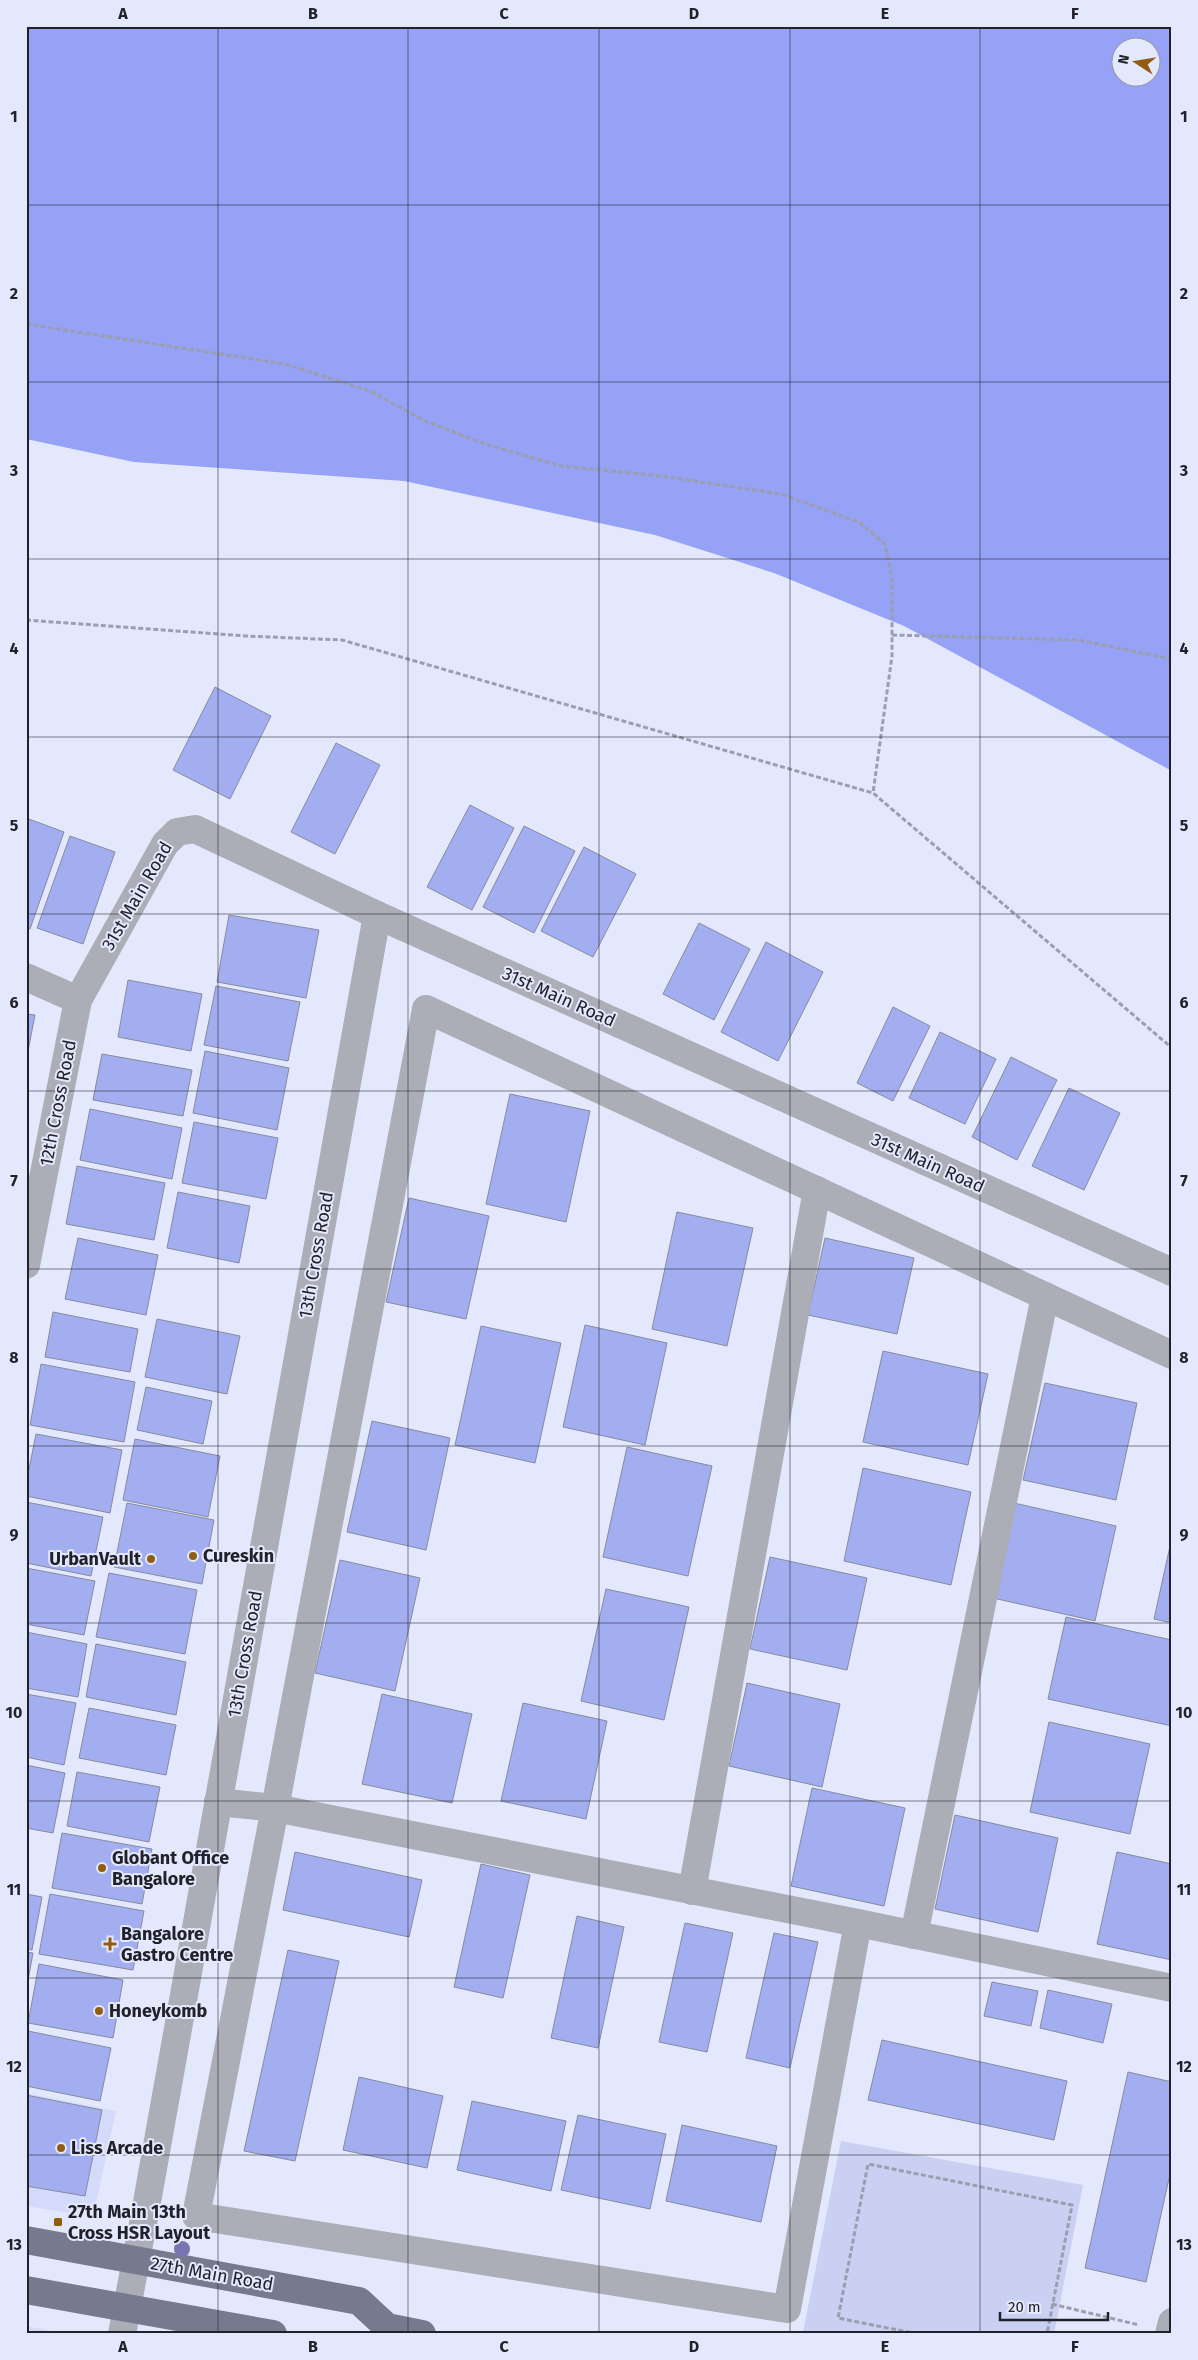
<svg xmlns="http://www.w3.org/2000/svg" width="1198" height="2360" font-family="'Fira Sans',sans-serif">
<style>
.built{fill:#d4daf9}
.green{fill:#c9d0f2}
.forest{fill:#96a2f5;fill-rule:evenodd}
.building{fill:#a3aef1;stroke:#868aa0}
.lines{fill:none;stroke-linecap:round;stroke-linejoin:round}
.path{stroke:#9b9eae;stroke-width:3;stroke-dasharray:5 2.5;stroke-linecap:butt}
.minor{stroke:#abadb7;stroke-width:28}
.major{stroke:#777a8d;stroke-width:28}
.tree{fill:#7874b1}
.grid{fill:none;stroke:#20212a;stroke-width:1;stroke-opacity:0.55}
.poi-dot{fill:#925c13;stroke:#e4e8fc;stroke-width:2}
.labels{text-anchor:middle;stroke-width:4;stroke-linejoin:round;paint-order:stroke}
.street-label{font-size:18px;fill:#20212a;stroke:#e4e8fc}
.poi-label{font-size:18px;font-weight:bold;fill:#20212a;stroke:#e4e8fc;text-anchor:start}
.neatline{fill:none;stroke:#20212a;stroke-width:2}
.grid-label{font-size:16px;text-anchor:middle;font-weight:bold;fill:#20212a}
</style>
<rect width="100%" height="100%" fill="#e4e8fc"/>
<!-- built -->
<g class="built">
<polygon points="26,2093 116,2111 93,2217 26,2206"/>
<polygon points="26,2326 68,2334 26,2334"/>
</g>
<!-- green -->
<polygon class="green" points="841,2141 1083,2185 1054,2334 813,2334 803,2332"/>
<!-- forest -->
<path class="forest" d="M26 26H1172V771L904 626 774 573 655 535 404 481 134 462 26 439ZM1120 48H1150V78H1120Z"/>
<!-- building -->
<g class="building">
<polygon points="215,687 271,716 230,799 173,770"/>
<polygon points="336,743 380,765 335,854 291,832"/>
<polygon points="470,805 514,828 472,910 427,887"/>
<polygon points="26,818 64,832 30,929 26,928"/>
<polygon points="524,826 575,851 534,933 483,907"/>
<polygon points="70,836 115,852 83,944 37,928"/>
<polygon points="584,847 636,874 593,957 541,931"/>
<polygon points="229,915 319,930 306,998 217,982"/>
<polygon points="699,923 750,949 714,1020 663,994"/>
<polygon points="766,942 823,972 778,1061 721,1032"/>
<polygon points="128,980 202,994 191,1051 118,1037"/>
<polygon points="216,986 300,1002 288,1061 204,1045"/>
<polygon points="893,1007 930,1026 893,1101 857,1083"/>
<polygon points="26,1014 35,1015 28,1051 26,1051"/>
<polygon points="940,1032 996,1059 965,1124 909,1098"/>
<polygon points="205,1051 289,1068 277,1130 193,1113"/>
<polygon points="102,1054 192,1070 183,1116 93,1100"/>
<polygon points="1011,1057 1057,1080 1017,1160 972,1137"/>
<polygon points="1069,1088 1120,1113 1084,1190 1032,1166"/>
<polygon points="510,1094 590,1111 566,1222 486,1204"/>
<polygon points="90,1109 182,1128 172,1179 80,1160"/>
<polygon points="194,1122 278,1138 266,1199 182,1183"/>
<polygon points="77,1166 165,1183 154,1240 66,1224"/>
<polygon points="178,1192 250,1206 239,1263 167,1248"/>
<polygon points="409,1198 489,1216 466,1319 386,1302"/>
<polygon points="677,1212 753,1228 727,1346 652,1329"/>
<polygon points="78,1238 158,1255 146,1315 65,1299"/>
<polygon points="825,1238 914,1258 897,1334 808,1315"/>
<polygon points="53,1312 138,1329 130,1372 45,1357"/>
<polygon points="157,1319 240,1336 227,1394 145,1377"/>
<polygon points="585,1325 667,1343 645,1445 563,1427"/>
<polygon points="481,1326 561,1343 535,1463 455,1445"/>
<polygon points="883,1351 988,1374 968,1465 863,1442"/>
<polygon points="41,1364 135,1382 124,1442 30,1425"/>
<polygon points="1045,1383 1137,1403 1116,1500 1023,1480"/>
<polygon points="146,1387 212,1401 203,1444 137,1430"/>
<polygon points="372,1421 450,1438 426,1550 347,1532"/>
<polygon points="36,1434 122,1450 110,1513 26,1496 26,1484"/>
<polygon points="135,1439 220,1456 208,1517 123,1500"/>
<polygon points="627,1447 712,1466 688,1576 603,1557"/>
<polygon points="863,1468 971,1492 951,1585 844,1561"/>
<polygon points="26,1502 103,1517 91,1576 26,1563"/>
<polygon points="127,1503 214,1520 202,1584 114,1567"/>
<polygon points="1014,1503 1116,1526 1095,1621 993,1598"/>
<polygon points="1172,1537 1172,1623 1154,1619"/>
<polygon points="770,1557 867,1578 847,1670 750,1649"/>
<polygon points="340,1560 420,1578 395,1691 315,1673"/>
<polygon points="26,1568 95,1581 84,1635 26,1624"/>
<polygon points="109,1573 197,1590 185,1654 96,1637"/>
<polygon points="606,1589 689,1607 664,1720 581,1701"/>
<polygon points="1066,1617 1172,1640 1172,1726 1048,1699"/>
<polygon points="26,1632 87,1644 78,1697 26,1688"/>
<polygon points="96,1644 186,1662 176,1715 86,1697"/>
<polygon points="747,1683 840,1704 822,1787 729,1766"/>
<polygon points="26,1694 76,1703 64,1765 26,1757"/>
<polygon points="382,1694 472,1714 452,1803 362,1784"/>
<polygon points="523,1703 607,1721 586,1819 501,1801"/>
<polygon points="89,1708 176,1725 166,1775 79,1758"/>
<polygon points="1049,1722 1150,1744 1130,1834 1030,1812"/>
<polygon points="26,1765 65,1773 53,1833 26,1828"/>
<polygon points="77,1772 160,1787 149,1842 67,1826"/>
<polygon points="812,1788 905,1808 884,1906 791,1886"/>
<polygon points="955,1815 1058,1838 1038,1932 935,1909"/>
<polygon points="62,1833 152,1849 142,1904 52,1888"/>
<polygon points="295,1852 422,1880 409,1937 283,1910"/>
<polygon points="1117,1852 1172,1864 1172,1960 1097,1944"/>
<polygon points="481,1864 530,1875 503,1998 454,1987"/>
<polygon points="26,1894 42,1897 32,1950 26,1949"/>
<polygon points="50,1894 144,1911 133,1970 39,1954"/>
<polygon points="577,1916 624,1927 598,2048 551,2038"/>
<polygon points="685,1923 733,1933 707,2052 659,2042"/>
<polygon points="774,1933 818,1942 790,2068 746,2058"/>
<polygon points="288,1950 339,1961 295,2161 244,2151"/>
<polygon points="26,1952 33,1953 26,1991"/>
<polygon points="39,1964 123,1980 113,2038 28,2023"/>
<polygon points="992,1982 1038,1991 1031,2026 984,2016"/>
<polygon points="1048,1990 1112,2004 1103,2043 1040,2028"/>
<polygon points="28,2031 111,2048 100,2101 26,2086"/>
<polygon points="882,2040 1067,2081 1054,2140 868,2100"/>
<polygon points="1128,2072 1172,2082 1172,2165 1146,2282 1085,2268"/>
<polygon points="359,2077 443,2096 427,2168 343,2150"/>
<polygon points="26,2095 102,2110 85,2196 26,2186"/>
<polygon points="472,2101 566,2121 551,2191 457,2170"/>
<polygon points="578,2115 666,2134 650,2209 561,2190"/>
<polygon points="682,2125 777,2146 761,2222 666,2201"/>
</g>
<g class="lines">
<!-- path -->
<g class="path">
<polyline points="26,324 285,364 370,391 425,421 485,444 561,466 661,476 781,494 859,522 885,544 892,578 892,656 873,793"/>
<polyline points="26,620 246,636 342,640 873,793 1172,1048"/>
<polyline points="892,635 1078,640 1172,659"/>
<polyline points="1052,2304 1139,2325"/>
<polyline points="918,2334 838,2318 868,2164 1072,2205 1047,2334"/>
</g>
<!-- minor -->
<g class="minor">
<polyline points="26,977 78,1000 165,844 177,832 195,829 377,915 1172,1272"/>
<polyline points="26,1265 78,1000"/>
<polyline points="1172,1355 426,1009 275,1808 858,1923 1172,1988"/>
<polyline points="218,1802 275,1808 196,2216 787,2309 858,1923"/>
<polyline points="692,1891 817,1190"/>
<polyline points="914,1935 1045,1296"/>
<polyline points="122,2334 147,2202 377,915"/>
<polyline points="1169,2334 1172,2322"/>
</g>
<!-- major -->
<g class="major">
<polyline points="26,2240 359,2301 387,2327 422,2334"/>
<polyline points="26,2290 273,2334"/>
</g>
</g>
<!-- trees -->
<circle class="tree" cx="182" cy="2249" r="8"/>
<!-- grid -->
<path class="grid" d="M218 26V2334M408 26V2334M599 26V2334M790 26V2334M980 26V2334M26 205H1172M26 382H1172M26 559H1172M26 737H1172M26 914H1172M26 1091H1172M26 1269H1172M26 1446H1172M26 1623H1172M26 1801H1172M26 1978H1172M26 2155H1172"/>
<!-- markers -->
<g class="poi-dot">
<circle cx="193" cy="1556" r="5"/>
<circle cx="151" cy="1559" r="5"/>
<circle cx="102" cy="1868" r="5"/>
<path d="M107.5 1936.5h5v5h5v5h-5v5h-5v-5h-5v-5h5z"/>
<circle cx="99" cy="2011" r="5"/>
<circle cx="61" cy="2148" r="5"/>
<rect x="53" y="2217" width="10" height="10" rx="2.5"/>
</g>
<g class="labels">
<!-- street labels -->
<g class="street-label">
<text transform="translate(137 896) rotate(-60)" y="6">31st Main Road</text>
<text transform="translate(559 997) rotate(24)" y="6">31st Main Road</text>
<text transform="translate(58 1103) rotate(-79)" y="6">12th Cross Road</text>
<text transform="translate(928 1163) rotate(24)" y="6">31st Main Road</text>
<text transform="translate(316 1255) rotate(-80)" y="6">13th Cross Road</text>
<text transform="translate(245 1654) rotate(-80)" y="6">13th Cross Road</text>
<text transform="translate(212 2274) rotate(10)" y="6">27th Main Road</text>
</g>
<!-- poi labels -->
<g class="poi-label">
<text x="203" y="1562">Cureskin</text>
<text x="141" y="1565" text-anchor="end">UrbanVault</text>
<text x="112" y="1864">Globant Office<tspan x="112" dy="21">Bangalore</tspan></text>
<text x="121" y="1940">Bangalore<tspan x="121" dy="21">Gastro Centre</tspan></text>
<text x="109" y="2017">Honeykomb</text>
<text x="71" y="2154">Liss Arcade</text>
<text x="68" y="2218">27th Main 13th<tspan x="68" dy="21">Cross HSR Layout</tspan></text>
</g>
</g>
<!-- border -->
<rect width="1198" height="2360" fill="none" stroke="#e4e8fc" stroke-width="55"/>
<!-- north arrow -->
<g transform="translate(1136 62) rotate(282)"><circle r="24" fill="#e4e8fc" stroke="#9698a8"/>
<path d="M0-4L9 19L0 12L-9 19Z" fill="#925c13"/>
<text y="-8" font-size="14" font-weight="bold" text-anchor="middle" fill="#20212a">N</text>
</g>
<!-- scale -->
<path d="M1000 2312v8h108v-8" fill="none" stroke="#20212a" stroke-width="2.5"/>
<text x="1008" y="2312" font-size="15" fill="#20212a" stroke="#e4e8fc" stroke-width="4" paint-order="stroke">20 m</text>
<rect x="28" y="28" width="1142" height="2304" class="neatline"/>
<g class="grid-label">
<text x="123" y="19">A</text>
<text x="313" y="19">B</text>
<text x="504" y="19">C</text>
<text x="694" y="19">D</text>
<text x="885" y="19">E</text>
<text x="1075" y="19">F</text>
<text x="14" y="122">1</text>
<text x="1184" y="122">1</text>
<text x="14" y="299">2</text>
<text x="1184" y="299">2</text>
<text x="14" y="476">3</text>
<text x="1184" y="476">3</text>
<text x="14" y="654">4</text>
<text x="1184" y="654">4</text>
<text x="14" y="831">5</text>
<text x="1184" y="831">5</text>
<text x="14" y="1008">6</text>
<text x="1184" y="1008">6</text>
<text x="14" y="1186">7</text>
<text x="1184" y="1186">7</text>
<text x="14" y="1363">8</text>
<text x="1184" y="1363">8</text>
<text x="14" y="1540">9</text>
<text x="1184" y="1540">9</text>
<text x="14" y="1718">10</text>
<text x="1184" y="1718">10</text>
<text x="14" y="1895">11</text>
<text x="1184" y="1895">11</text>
<text x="14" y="2072">12</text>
<text x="1184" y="2072">12</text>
<text x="14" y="2250">13</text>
<text x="1184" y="2250">13</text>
<text x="123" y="2352">A</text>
<text x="313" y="2352">B</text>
<text x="504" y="2352">C</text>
<text x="694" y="2352">D</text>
<text x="885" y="2352">E</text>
<text x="1075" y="2352">F</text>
</g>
</svg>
